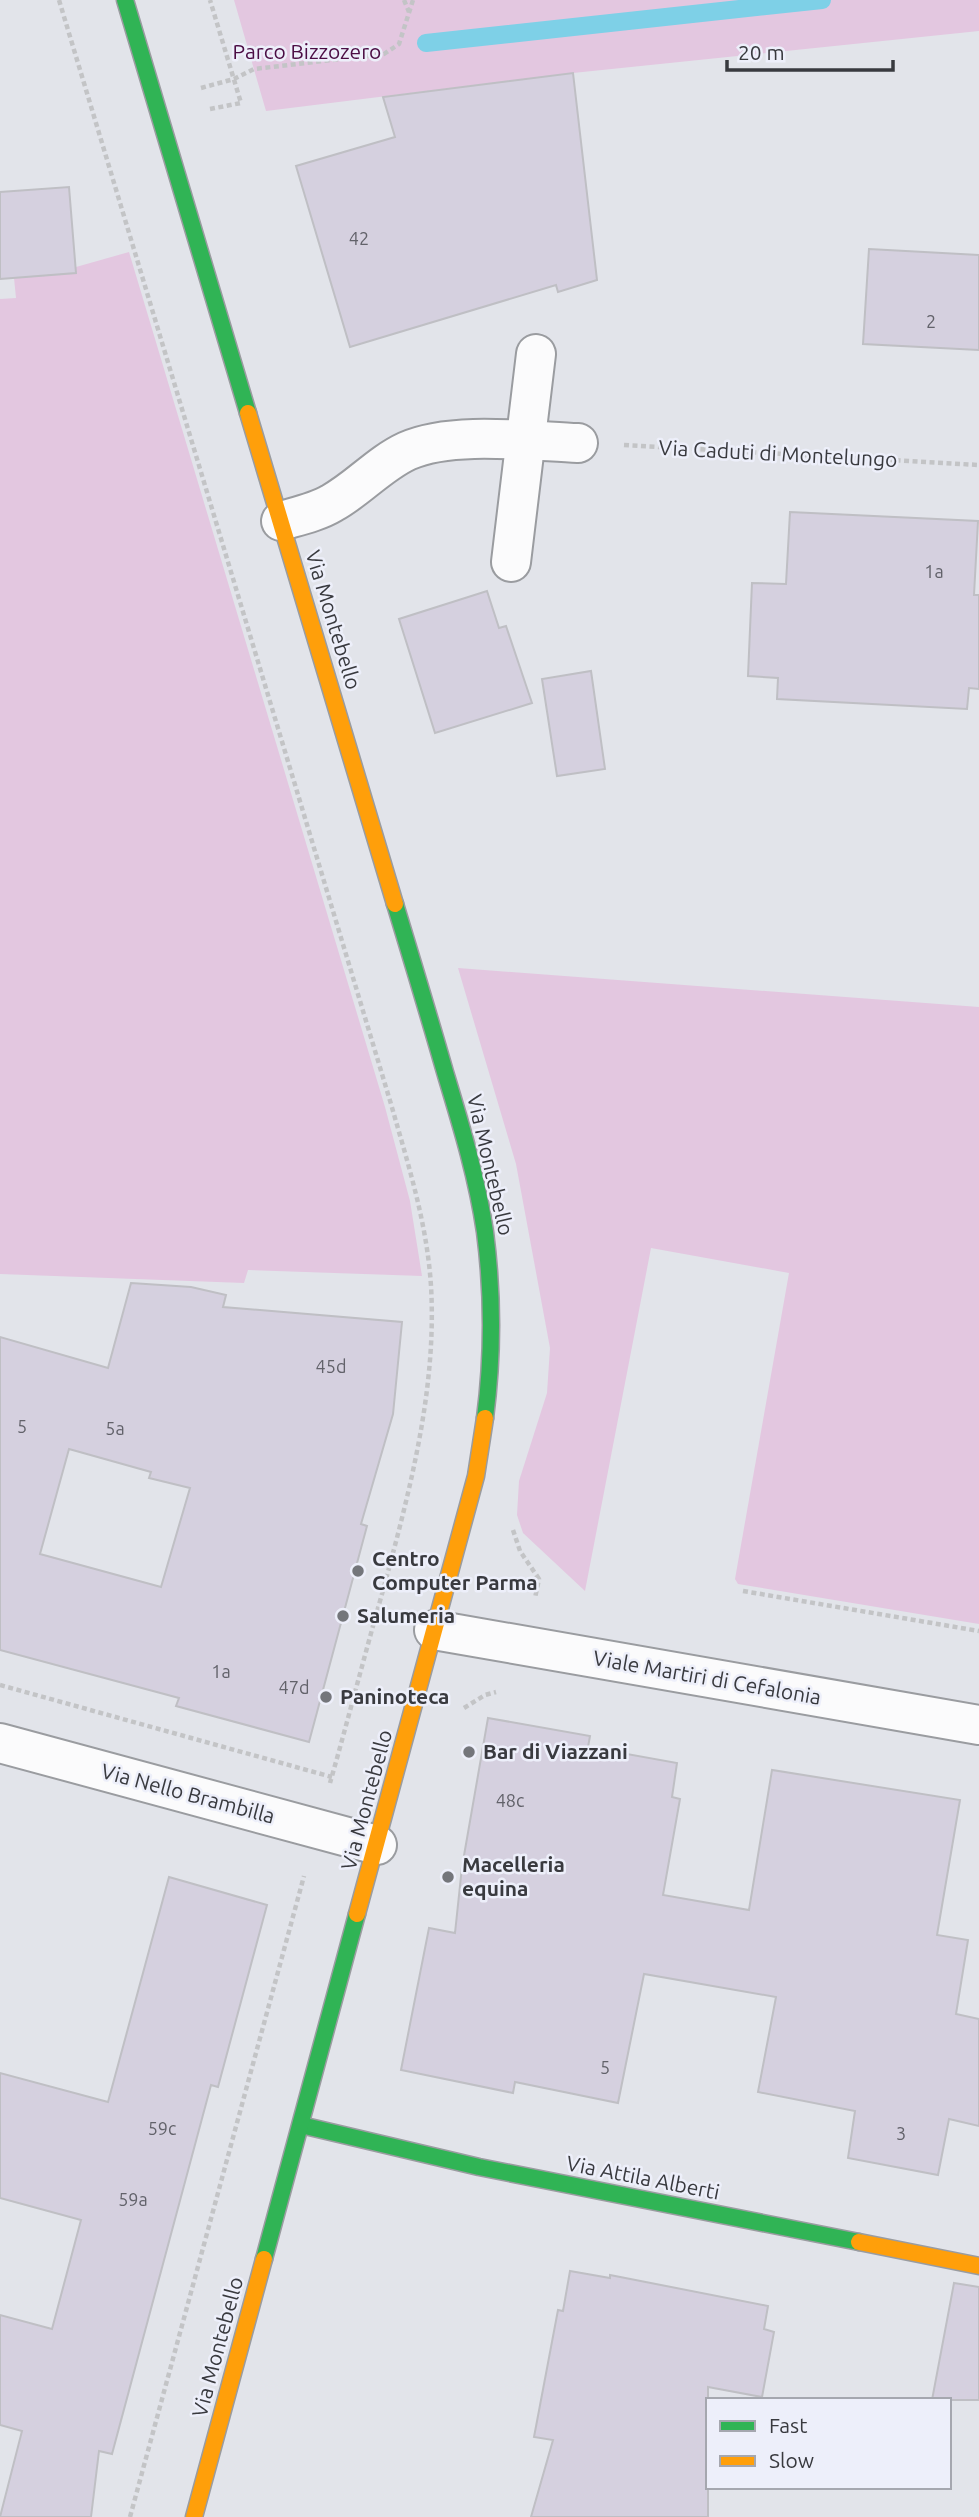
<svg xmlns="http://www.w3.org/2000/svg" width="979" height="2517" font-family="Ubuntu,sans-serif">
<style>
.green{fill:#e3c7e0}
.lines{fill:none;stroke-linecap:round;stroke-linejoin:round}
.stream{stroke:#7ed0e7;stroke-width:18}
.building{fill:#d5d0df;stroke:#bfbfc4;stroke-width:2;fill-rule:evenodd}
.street-casing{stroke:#9a9ca0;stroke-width:42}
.fast-casing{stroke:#9a9ca0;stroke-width:19}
.slow-casing{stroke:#9a9ca0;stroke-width:19}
.path{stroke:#c3c4c6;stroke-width:4.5;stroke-dasharray:5 3.5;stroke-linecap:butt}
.street{stroke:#fbfbfc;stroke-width:38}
.fast{stroke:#30b455;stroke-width:16}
.slow{stroke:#ff9f0a;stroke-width:16}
.poi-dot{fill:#74767b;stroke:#edeffa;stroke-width:2.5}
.labels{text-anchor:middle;stroke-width:5;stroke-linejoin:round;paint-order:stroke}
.number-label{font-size:18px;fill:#62626a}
.park-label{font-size:21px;fill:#4b0d44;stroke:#edeffa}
.street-label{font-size:21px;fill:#393a3f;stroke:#edeffa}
.poi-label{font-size:21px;font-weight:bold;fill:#393a3f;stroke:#edeffa;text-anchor:start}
</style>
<rect width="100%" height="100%" fill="#e2e4ea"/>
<!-- green -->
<g class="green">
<polygon points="234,0 979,0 979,31 573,73 266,111"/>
<polygon points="129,252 385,1107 410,1201 422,1276 248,1270 244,1283 0,1274 0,299 16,298 14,278 76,273 76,267"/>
<polygon points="458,968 979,1007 979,1624 738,1584 735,1579 789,1273 651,1248 585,1591 523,1533 517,1515 519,1481 547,1393 550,1348 516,1164"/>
</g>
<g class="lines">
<!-- stream -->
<polyline class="stream" points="426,43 822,0"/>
</g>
<!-- building -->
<g class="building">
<polygon points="573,73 597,280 558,292 556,285 350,347 296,166 395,137 383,97"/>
<polygon points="69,187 76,273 0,279 0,192"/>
<polygon points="869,249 979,255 979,350 863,344"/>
<polygon points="790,512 978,521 974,595 979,595 979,689 969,688 967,709 777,699 778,678 748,676 752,583 786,584"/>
<polygon points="487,591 499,628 506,626 532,703 435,733 399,619"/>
<polygon points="591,671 605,769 557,776 542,679"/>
<path d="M131 1283 191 1287 226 1295 223 1307 402 1322 393 1414 361 1524 367 1526 309 1742 176 1706 179 1698 0 1650V1337L108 1368ZM69 1449 151 1472 149 1478 190 1488 161 1587 40 1554Z"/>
<polygon points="488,1718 590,1736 588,1747 677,1763 672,1797 680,1799 663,1895 749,1910 772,1770 960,1800 937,1935 968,1940 956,2014 979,2019 979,2126 949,2119 938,2175 848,2158 855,2111 758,2092 776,1997 644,1974 618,2103 515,2082 513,2093 401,2070 429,1928 455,1933 462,1867"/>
<polygon points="169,1877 267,1905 218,2087 211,2085 112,2454 99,2451 91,2517 0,2517 22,2431 0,2425 0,2315 52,2329 81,2220 0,2198 0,2073 108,2102"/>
<polygon points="570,2271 610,2278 610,2275 768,2306 764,2329 774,2332 762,2397 708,2387 708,2517 531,2517 553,2440 534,2437 558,2310 563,2311"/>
<polygon points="954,2283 979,2287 979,2400 932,2400"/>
</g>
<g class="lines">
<defs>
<g id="street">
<path d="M281 521C298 516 317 512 332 503 359 488 379 464 407 451 451 431 529 441 578 443"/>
<polyline points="511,562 536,354"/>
<polyline points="434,1630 979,1725"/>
<polyline points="0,1743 377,1845"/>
</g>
<g id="fast">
<polyline points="125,0 248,413"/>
<path d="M395 904C412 960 429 1016 445 1072 461 1125 477 1177 485 1232 493 1294 493 1356 485 1418"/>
<polyline points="301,2125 479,2167 859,2242"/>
<polyline points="264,2259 357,1914"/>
</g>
<g id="slow">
<polyline points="248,413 395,904"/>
<polyline points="357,1914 476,1476 485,1418"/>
<polyline points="859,2242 979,2266"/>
<polyline points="194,2517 264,2259"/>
</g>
</defs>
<!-- street casing -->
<use href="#street" class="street-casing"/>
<!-- fast casing -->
<use href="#fast" class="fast-casing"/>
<!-- slow casing -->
<use href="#slow" class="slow-casing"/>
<!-- path -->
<g class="path">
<path d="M59 0 391 1104C408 1164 427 1223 431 1286 437 1390 409 1494 382 1594 364 1657 348 1720 330 1783"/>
<polyline points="404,0 409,12"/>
<polyline points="201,88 234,79 254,69 384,54 399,44 413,0"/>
<polyline points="210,109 241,103 210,0"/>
<polyline points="624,445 979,465"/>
<polyline points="513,1530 520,1551 539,1579 535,1598"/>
<polyline points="743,1591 979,1631"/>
<polyline points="0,1685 332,1777"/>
<polyline points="464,1708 485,1695 496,1692"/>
<polyline points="130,2517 304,1876"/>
</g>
<!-- street -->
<use href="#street" class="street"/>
<!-- fast -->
<use href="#fast" class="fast"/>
<!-- slow -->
<use href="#slow" class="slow"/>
</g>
<!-- markers -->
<g class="poi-dot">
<circle cx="358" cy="1571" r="7"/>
<circle cx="343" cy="1616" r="7"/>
<circle cx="326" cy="1697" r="7"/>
<circle cx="469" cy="1752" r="7"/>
<circle cx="448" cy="1877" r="7"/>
</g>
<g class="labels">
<!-- number labels -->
<g class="number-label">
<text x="359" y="245">42</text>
<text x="931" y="328">2</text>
<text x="934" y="578">1a</text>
<text x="331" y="1373">45d</text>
<text x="22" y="1433">5</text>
<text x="115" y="1435">5a</text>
<text x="221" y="1678">1a</text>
<text x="294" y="1694">47d</text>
<text x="510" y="1807">48c</text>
<text x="605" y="2074">5</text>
<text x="162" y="2135">59c</text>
<text x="901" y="2140">3</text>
<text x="133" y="2206">59a</text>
</g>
<!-- park labels -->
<g class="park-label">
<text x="307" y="59">Parco Bizzozero</text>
</g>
<!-- street labels -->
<g class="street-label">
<text transform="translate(778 454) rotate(3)" y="7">Via Caduti di Montelungo</text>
<text transform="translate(333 620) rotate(73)" y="7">Via Montebello</text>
<text transform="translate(490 1165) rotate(77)" y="7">Via Montebello</text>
<text transform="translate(707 1678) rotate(10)" y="7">Viale Martiri di Cefalonia</text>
<text transform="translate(188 1794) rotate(15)" y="7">Via Nello Brambilla</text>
<text transform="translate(367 1800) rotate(-75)" y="7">Via Montebello</text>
<text transform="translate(643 2178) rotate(11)" y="7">Via Attila Alberti</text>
<text transform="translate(218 2347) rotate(-75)" y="7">Via Montebello</text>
</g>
<!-- poi labels -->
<g class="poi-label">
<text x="372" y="1566">Centro<tspan x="372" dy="24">Computer Parma</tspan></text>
<text x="357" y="1623">Salumeria</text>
<text x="340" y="1704">Paninoteca</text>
<text x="483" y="1759">Bar di Viazzani</text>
<text x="462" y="1872">Macelleria<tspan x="462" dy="24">equina</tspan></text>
</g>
</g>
<!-- legend -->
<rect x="706" y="2398" width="245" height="91" fill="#edeffa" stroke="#a5a7af" stroke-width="2"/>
<rect x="720" y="2421" width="35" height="10" fill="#30b455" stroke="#a5a7af" stroke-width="2"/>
<text x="769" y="2433" font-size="21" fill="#393a3f">Fast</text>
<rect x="720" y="2456" width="35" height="10" fill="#ff9f0a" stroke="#a5a7af" stroke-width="2"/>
<text x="769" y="2468" font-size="21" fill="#393a3f">Slow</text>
<!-- scale -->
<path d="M727 60v10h166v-10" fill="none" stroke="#393a3f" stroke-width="3.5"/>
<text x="738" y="60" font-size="21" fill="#393a3f" stroke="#edeffa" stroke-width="5" paint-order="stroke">20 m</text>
</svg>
